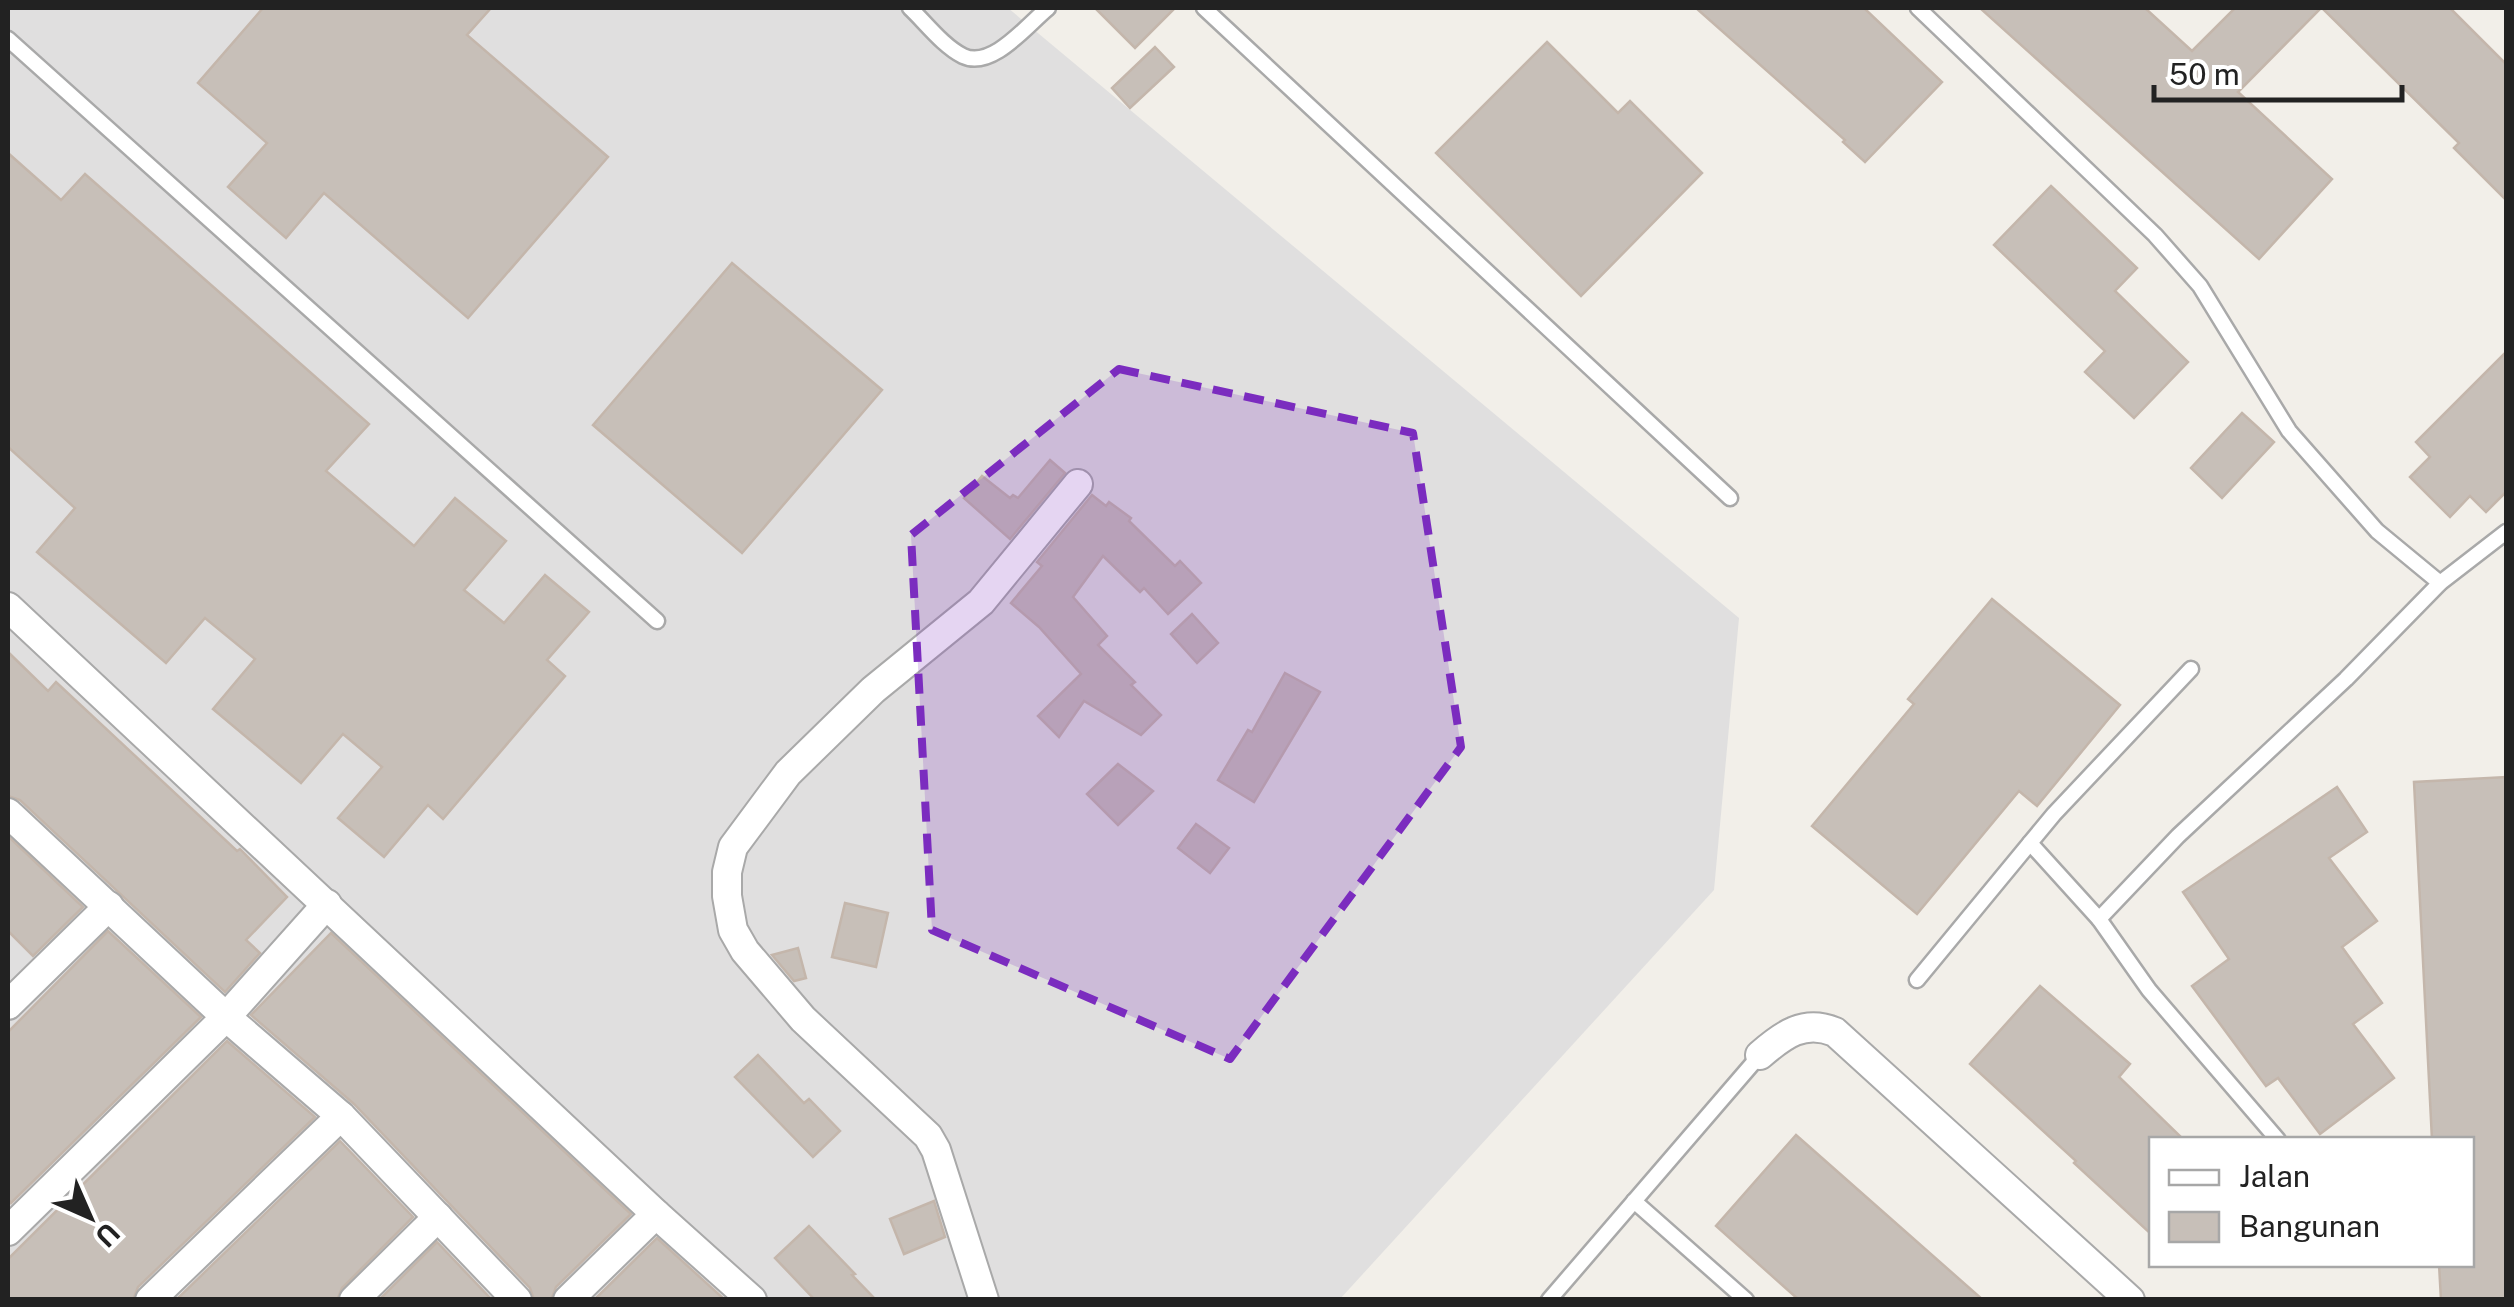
<svg xmlns="http://www.w3.org/2000/svg" width="2514" height="1307" font-family="'Public Sans',sans-serif">
<style>
.residential{fill:#e0dfdf}
.building{fill:#c7bfb8;stroke:#c4b6ab;stroke-width:2.5}
.lines{fill:none;stroke-linecap:round;stroke-linejoin:round}
.service-casing{stroke:#a9a9a9;stroke-width:19}
.minor-casing{stroke:#a9a9a9;stroke-width:32}
.service{stroke:#fff;stroke-width:14}
.minor{stroke:#fff;stroke-width:28}
.marked{fill:#7b2cbf;fill-opacity:0.2;stroke:#7b2cbf;stroke-width:8;stroke-dasharray:20 12;stroke-linejoin:round}
</style>
<rect width="100%" height="100%" fill="#f2efe9"/>
<!-- residential -->
<polygon class="residential" points="8,8 1008,8 1739,618 1714,890 1340,1299 8,1300"/>
<!-- building -->
<g class="building">
<polygon points="263,8 491,8 467,35 608,157 468,318 324,193 286,238 228,187 267,143 198,83"/>
<polygon points="1095,8 1175,8 1135,48"/>
<polygon points="1696,8 1864,8 1942,82 1865,162 1843,142 1845,140"/>
<polygon points="1980,8 2145,8 2192,51 2235,8 2321,8 2238,92 2332,179 2259,259"/>
<polygon points="2322,8 2450,8 2506,64 2506,200 2454,148 2459,143"/>
<polygon points="1547,42 1618,113 1630,101 1702,173 1581,296 1436,153"/>
<polygon points="1155,47 1174,67 1130,108 1112,88"/>
<polygon points="8,153 61,200 85,174 369,424 326,471 414,546 455,498 506,541 464,590 504,623 545,575 589,612 547,660 565,676 443,819 428,805 384,857 338,818 382,767 343,734 301,783 213,709 255,659 205,618 166,663 37,552 75,508 8,447"/>
<polygon points="2051,186 2137,268 2115,291 2188,362 2134,418 2085,372 2105,351 1994,245"/>
<polygon points="732,263 882,390 742,553 593,425"/>
<polygon points="2506,352 2506,492 2486,512 2470,496 2450,517 2410,477 2430,457 2416,442"/>
<polygon points="2242,413 2274,442 2222,498 2191,468"/>
<polygon points="1050,460 1065,473 1010,539 964,498 982,476 1010,498 1013,495 1018,498"/>
<polygon points="1092,495 1106,506 1109,502 1131,518 1129,521 1175,566 1180,561 1201,583 1168,614 1144,588 1140,592 1103,556 1073,597 1107,636 1098,645 1135,682 1131,685 1161,715 1141,735 1084,701 1059,737 1038,716 1081,674 1039,627 1011,603 1042,566 1037,562"/>
<polygon points="1992,599 2120,705 2037,806 2019,791 1917,914 1812,826 1914,704 1908,699"/>
<polygon points="1192,614 1218,643 1197,663 1171,634"/>
<polygon points="8,652 48,691 56,682 237,851 240,849 287,897 246,940 260,953 225,992 20,800 8,796"/>
<polygon points="1285,673 1320,692 1254,802 1218,780 1248,730 1252,732"/>
<polygon points="1118,764 1153,791 1118,825 1087,794"/>
<polygon points="2506,777 2506,1300 2441,1300 2439,1264 2472,1264 2472,1140 2432,1140 2414,782"/>
<polygon points="2337,787 2367,832 2329,858 2377,921 2342,947 2382,1003 2353,1024 2394,1078 2320,1134 2278,1078 2266,1086 2192,986 2229,959 2183,892"/>
<polygon points="1196,824 1229,848 1210,873 1178,848"/>
<polygon points="8,836 83,907 33,956 8,931"/>
<polygon points="845,903 888,913 876,967 832,957"/>
<polygon points="108,931 201,1017 11,1203 8,1199 8,1032"/>
<polygon points="331,933 631,1214 556,1287 551,1300 534,1300 530,1288 354,1104 251,1015"/>
<polygon points="798,948 806,978 794,981 772,955"/>
<polygon points="2040,986 2130,1064 2119,1077 2184,1140 2152,1140 2152,1235 2074,1163 2076,1161 1970,1064"/>
<polygon points="227,1041 315,1117 138,1287 133,1300 8,1300 8,1259"/>
<polygon points="758,1055 804,1103 809,1099 840,1131 813,1157 735,1077"/>
<polygon points="1796,1135 1983,1300 1799,1300 1716,1226"/>
<polygon points="340,1141 413,1217 342,1288 337,1300 176,1300"/>
<polygon points="934,1201 945,1237 904,1254 890,1219"/>
<polygon points="809,1226 855,1274 852,1275 876,1300 815,1300 775,1258"/>
<polygon points="657,1238 725,1300 594,1300"/>
<polygon points="437,1242 492,1300 379,1300"/>
</g>
<g class="lines">
<defs>
<g id="service">
<path d="M910 8C925 22 943 46 963 56 992 70 1028 24 1048 8"/>
<polyline points="1204,8 1730,498"/>
<polyline points="1918,8 2155,235 2200,286 2289,431 2377,531 2440,583"/>
<polyline points="8,39 657,621"/>
<polyline points="2099,919 2030,843 2054,814 2191,669"/>
<polyline points="1917,980 2030,843"/>
<polyline points="2278,1140 2149,990 2099,919 2178,836 2346,679 2440,583 2506,532"/>
<polyline points="1634,1201 1746,1300"/>
<polyline points="1549,1300 1760,1055"/>
</g>
<g id="minor">
<polyline points="8,607 656,1214 752,1300"/>
<polyline points="8,813 226,1017 341,1116 517,1300"/>
<polyline points="8,1005 109,906"/>
<path d="M1760 1055C1783 1035 1804 1019 1835 1032L2130 1300"/>
<polyline points="8,1231 226,1017 327,904"/>
<polyline points="150,1300 341,1116"/>
<polyline points="354,1300 438,1217"/>
<polyline points="568,1300 656,1214"/>
<polyline points="984,1300 936,1150 928,1136 803,1019 745,951 733,930 727,896 727,872 733,847 788,773 873,690 981,602 1078,484"/>
</g>
</defs>
<!-- service casing -->
<use href="#service" class="service-casing"/>
<!-- minor casing -->
<use href="#minor" class="minor-casing"/>
<!-- service -->
<use href="#service" class="service"/>
<!-- minor -->
<use href="#minor" class="minor"/>
</g>
<!-- marked area -->
<path class="marked" d="M1119 369 1413 433 1461 747 1230 1059 932 930 911 535Z"/>
<!-- border -->
<rect width="2514" height="1307" fill="none" stroke="#222222" stroke-width="20"/>
<!-- legend -->
<rect x="2149" y="1137" width="325" height="130" fill="#ffffff" stroke="#a7a7a7" stroke-width="2.5"/>
<rect x="2169" y="1170" width="50" height="15" fill="#ffffff" stroke="#a7a7a7" stroke-width="2.5"/>
<text x="2239" y="1187" font-size="30" fill="#222222">Jalan</text>
<rect x="2169" y="1212" width="50" height="30" fill="#c7bfb8" stroke="#a7a7a7" stroke-width="2.5"/>
<text x="2239" y="1237" font-size="30" fill="#222222">Bangunan</text>
<!-- north arrow -->
<g transform="translate(90 1217) rotate(135)" stroke="#ffffff" stroke-width="8" paint-order="stroke">
<path d="M0-8L18 38L0 25L-18 38Z" fill="#222222"/>
<text y="-15" font-size="28" font-weight="bold" text-anchor="middle" fill="#222222">U</text>
</g>
<!-- scale -->
<path d="M2154 85v15h248v-15" fill="none" stroke="#222222" stroke-width="5"/>
<text x="2169" y="85" font-size="30" fill="#222222" stroke="#ffffff" stroke-width="8" paint-order="stroke">50 m</text>
</svg>
